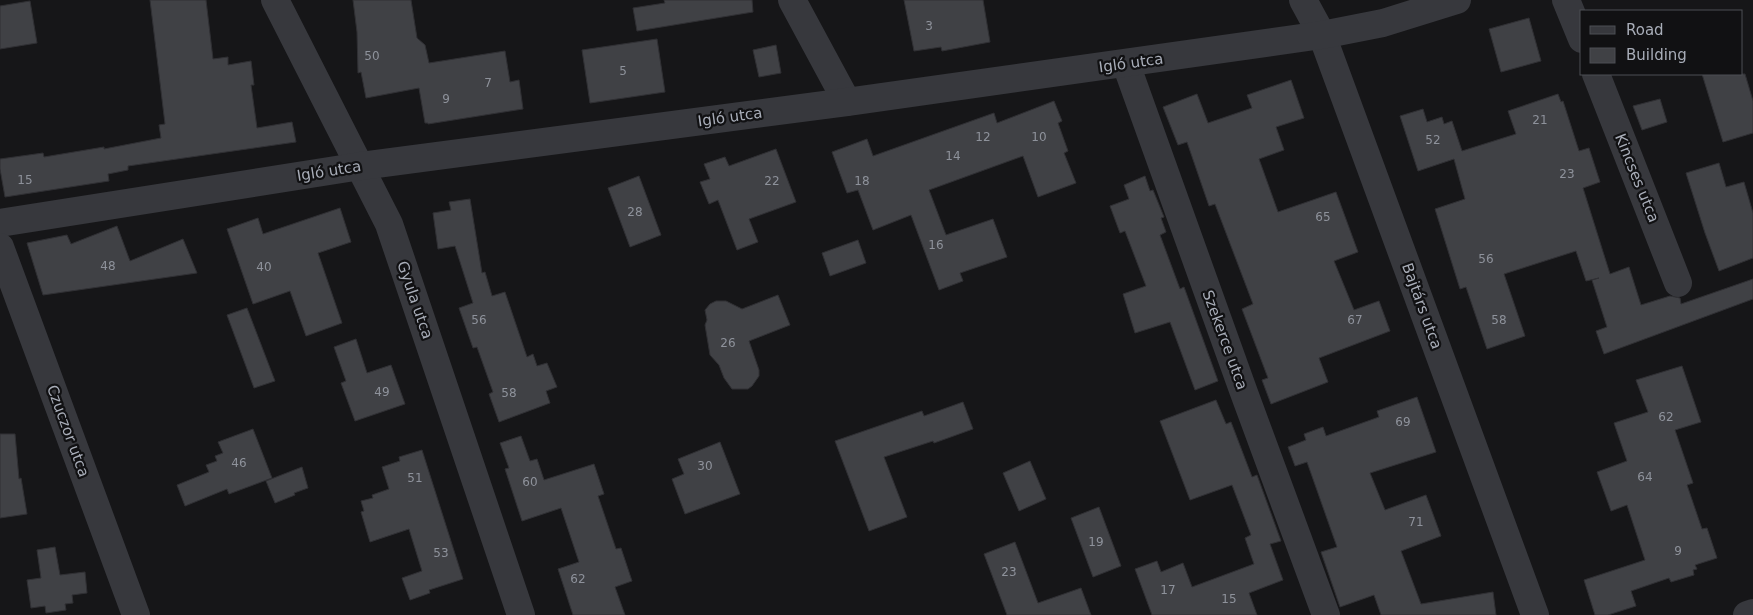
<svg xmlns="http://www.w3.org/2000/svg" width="1753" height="615" font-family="'DejaVu Sans',sans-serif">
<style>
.building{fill:#404145;stroke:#303034}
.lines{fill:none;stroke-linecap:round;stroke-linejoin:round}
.minor{stroke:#37383d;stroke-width:28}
.labels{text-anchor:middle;stroke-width:4.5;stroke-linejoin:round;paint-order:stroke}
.number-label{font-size:12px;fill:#8e929b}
.street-label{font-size:15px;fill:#a8adb8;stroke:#111113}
</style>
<rect width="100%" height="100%" fill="#161618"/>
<!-- building -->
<g class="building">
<polygon points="150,0 206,0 213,59 228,57 228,65 251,61 254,85 251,85 257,128 292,122 296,142 128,166 128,170 108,174 109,181 5,197 0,169 0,159 43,153 44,157 104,147 104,149 161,138 159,125 165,124"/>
<polygon points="353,0 411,0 417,38 425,45 429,63 505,51 510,82 519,80 523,109 428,124 428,123 425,123 419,88 366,98 361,72 358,73 357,32"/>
<polygon points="664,0 752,0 753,12 637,31 633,8 665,3"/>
<polygon points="904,0 983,0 990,42 942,51 941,47 914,51"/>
<polygon points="30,1 37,43 0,49 0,6"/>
<polygon points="1529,18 1541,61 1501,72 1489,29"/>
<polygon points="657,39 665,92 590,103 582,50"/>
<polygon points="776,45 781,73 759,77 753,50"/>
<polygon points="1702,74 1745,74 1753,101 1753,133 1723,142"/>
<polygon points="1291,80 1304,118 1276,127 1284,150 1259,159 1278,212 1336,192 1358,252 1334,261 1354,310 1379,301 1390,331 1319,358 1328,382 1271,404 1262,380 1268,378 1242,309 1253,304 1215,204 1209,206 1187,142 1178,145 1163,107 1197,94 1208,123 1252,108 1247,95"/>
<polygon points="1558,94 1561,102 1563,101 1579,151 1589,148 1600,182 1583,188 1610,274 1629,267 1641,305 1670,296 1680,298 1681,304 1753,279 1753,299 1604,354 1596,331 1607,327 1592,280 1599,278 1586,281 1576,251 1504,274 1525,336 1487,349 1466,287 1460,289 1435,209 1465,199 1454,159 1418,171 1400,116 1423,109 1427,122 1442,117 1444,124 1452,121 1462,151 1516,134 1508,111"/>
<polygon points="1660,99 1667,122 1642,130 1633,106"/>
<polygon points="1054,101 1062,121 1058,123 1068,151 1064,153 1076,183 1038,197 1023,156 929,190 946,235 993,219 1007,257 960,273 963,281 939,290 911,215 873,230 858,190 847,193 832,152 867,139 873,156 994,113 997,123"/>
<polygon points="776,149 796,202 749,219 758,242 737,250 718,200 709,204 700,182 710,179 704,164 725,157 729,166"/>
<polygon points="1719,163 1726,187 1744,182 1753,213 1753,258 1719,271 1705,233 1686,173"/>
<polygon points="639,176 661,235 630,247 608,188"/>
<polygon points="1145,176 1150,191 1153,190 1164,217 1161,218 1166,232 1160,235 1180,289 1184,287 1218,381 1195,390 1170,322 1135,333 1123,294 1146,286 1125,231 1120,233 1110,206 1129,199 1124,185"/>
<polygon points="470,199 482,273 485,272 492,296 505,292 527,357 533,354 537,366 547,363 557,387 546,391 550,403 499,422 489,394 493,392 477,347 473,348 459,308 473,303 455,246 438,249 433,213 451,210 449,202"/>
<polygon points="340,208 351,242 318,253 342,323 306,336 290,291 253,304 227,229 258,218 263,234"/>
<polygon points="117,226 130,261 183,239 197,273 43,295 27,243 67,235 71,244"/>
<polygon points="858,240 866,263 830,276 822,253"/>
<polygon points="778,295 790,325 749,341 759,370 759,376 752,386 748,389 732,389 724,378 719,365 710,355 705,325 707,320 705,310 710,304 716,301 726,301 742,309"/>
<polygon points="247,308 275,381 254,388 227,315"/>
<polygon points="356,339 367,373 391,365 405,404 355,421 341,383 346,381 334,347"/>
<polygon points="1682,366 1701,422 1675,430 1693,483 1687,485 1702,529 1707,528 1717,558 1695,565 1697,569 1693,570 1694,575 1671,582 1669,578 1631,591 1636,606 1608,615 1595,615 1584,580 1645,560 1627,505 1611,511 1597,472 1627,461 1614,423 1648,412 1636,380"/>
<polygon points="1417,397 1436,452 1370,473 1385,510 1426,495 1441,536 1401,551 1421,604 1493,592 1496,615 1381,615 1374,595 1340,607 1321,552 1337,547 1307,462 1295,466 1288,447 1306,440 1304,434 1323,427 1326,436 1379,417 1377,411"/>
<polygon points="1216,400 1226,424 1231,422 1252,477 1257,475 1281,541 1270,544 1283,580 1249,593 1257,615 1152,615 1135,569 1157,561 1161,572 1183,563 1192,587 1254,564 1245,538 1251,535 1232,485 1190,500 1160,421"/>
<polygon points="963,402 973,429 934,443 933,441 884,457 907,517 869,531 835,441 922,411 924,416"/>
<polygon points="253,429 272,478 229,494 227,489 185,506 177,485 209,472 206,465 217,461 215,456 223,453 218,442"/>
<polygon points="0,434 15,434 19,479 21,478 27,514 0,518"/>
<polygon points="521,436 530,461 537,459 544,480 594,464 604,494 598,496 616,549 621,548 632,581 615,587 625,615 573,615 558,569 579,562 561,508 522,521 505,469 509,468 500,443"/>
<polygon points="720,442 740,494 685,514 672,479 684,474 678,459"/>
<polygon points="422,450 463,579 429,590 430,593 410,600 402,578 422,571 409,529 370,542 361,512 364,511 361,501 373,498 372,495 389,489 382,467 400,461 399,457"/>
<polygon points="1030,461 1046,499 1019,511 1003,473"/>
<polygon points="302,467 308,488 294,493 295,495 275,503 266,481"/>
<polygon points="1099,507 1121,566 1093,577 1071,518"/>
<polygon points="1015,542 1038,603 1081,588 1091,615 1007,615 984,554"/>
<polygon points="55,547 60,575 85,572 87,593 72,595 73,603 65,604 66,610 46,613 45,606 31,608 27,580 41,578 37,550"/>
</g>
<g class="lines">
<!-- minor -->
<g class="minor">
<polyline points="275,0 389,224 521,615"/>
<polyline points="792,0 847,102"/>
<polyline points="1303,0 1322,35 1535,615"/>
<polyline points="1566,0 1582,39"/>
<polyline points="1126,64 1243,390 1326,615"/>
<polyline points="1596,74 1678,283"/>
<polyline points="0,223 361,166 847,102 1322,35 1383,23 1457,0"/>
<polyline points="0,247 136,615"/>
<polyline points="1747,615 1753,613"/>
</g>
</g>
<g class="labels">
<!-- number labels -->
<g class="number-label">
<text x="929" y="30">3</text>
<text x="372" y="60">50</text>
<text x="623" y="75">5</text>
<text x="488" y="87">7</text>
<text x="446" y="103">9</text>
<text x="1540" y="124">21</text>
<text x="983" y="141">12</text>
<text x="1039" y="141">10</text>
<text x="1433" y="144">52</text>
<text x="953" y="160">14</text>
<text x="1567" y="178">23</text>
<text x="25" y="184">15</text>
<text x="772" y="185">22</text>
<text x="862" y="185">18</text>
<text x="635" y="216">28</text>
<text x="1323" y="221">65</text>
<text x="936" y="249">16</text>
<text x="1486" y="263">56</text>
<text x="108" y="270">48</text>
<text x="264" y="271">40</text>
<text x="479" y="324">56</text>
<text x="1355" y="324">67</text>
<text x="1499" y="324">58</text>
<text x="728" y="347">26</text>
<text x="382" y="396">49</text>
<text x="509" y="397">58</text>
<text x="1666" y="421">62</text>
<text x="1403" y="426">69</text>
<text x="239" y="467">46</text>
<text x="705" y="470">30</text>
<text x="1645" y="481">64</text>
<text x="415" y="482">51</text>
<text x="530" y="486">60</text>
<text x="1416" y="526">71</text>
<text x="1096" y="546">19</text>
<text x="1678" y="555">9</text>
<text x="441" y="557">53</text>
<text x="1009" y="576">23</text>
<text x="578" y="583">62</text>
<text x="1168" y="594">17</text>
<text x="1229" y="603">15</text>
</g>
<!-- street labels -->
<g class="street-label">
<text transform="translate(1131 63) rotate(-8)" y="5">Igló utca</text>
<text transform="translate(730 117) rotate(-8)" y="5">Igló utca</text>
<text transform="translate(329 171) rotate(-9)" y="5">Igló utca</text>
<text transform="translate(1637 178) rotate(68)" y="5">Kincses utca</text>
<text transform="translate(415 300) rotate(71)" y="5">Gyula utca</text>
<text transform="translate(1422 306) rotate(70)" y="5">Bajtárs utca</text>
<text transform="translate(1225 340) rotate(70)" y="5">Szekerce utca</text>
<text transform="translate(68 431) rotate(70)" y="5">Czuczor utca</text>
</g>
</g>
<!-- legend -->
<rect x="1580" y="10" width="162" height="65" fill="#111113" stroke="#4d4f55"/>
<rect x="1590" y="26" width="25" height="8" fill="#37383d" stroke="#4d4f55"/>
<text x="1626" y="35" font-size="15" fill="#a8adb8">Road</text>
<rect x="1590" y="48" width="25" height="15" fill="#404145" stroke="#4d4f55"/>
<text x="1626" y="60" font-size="15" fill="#a8adb8">Building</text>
</svg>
